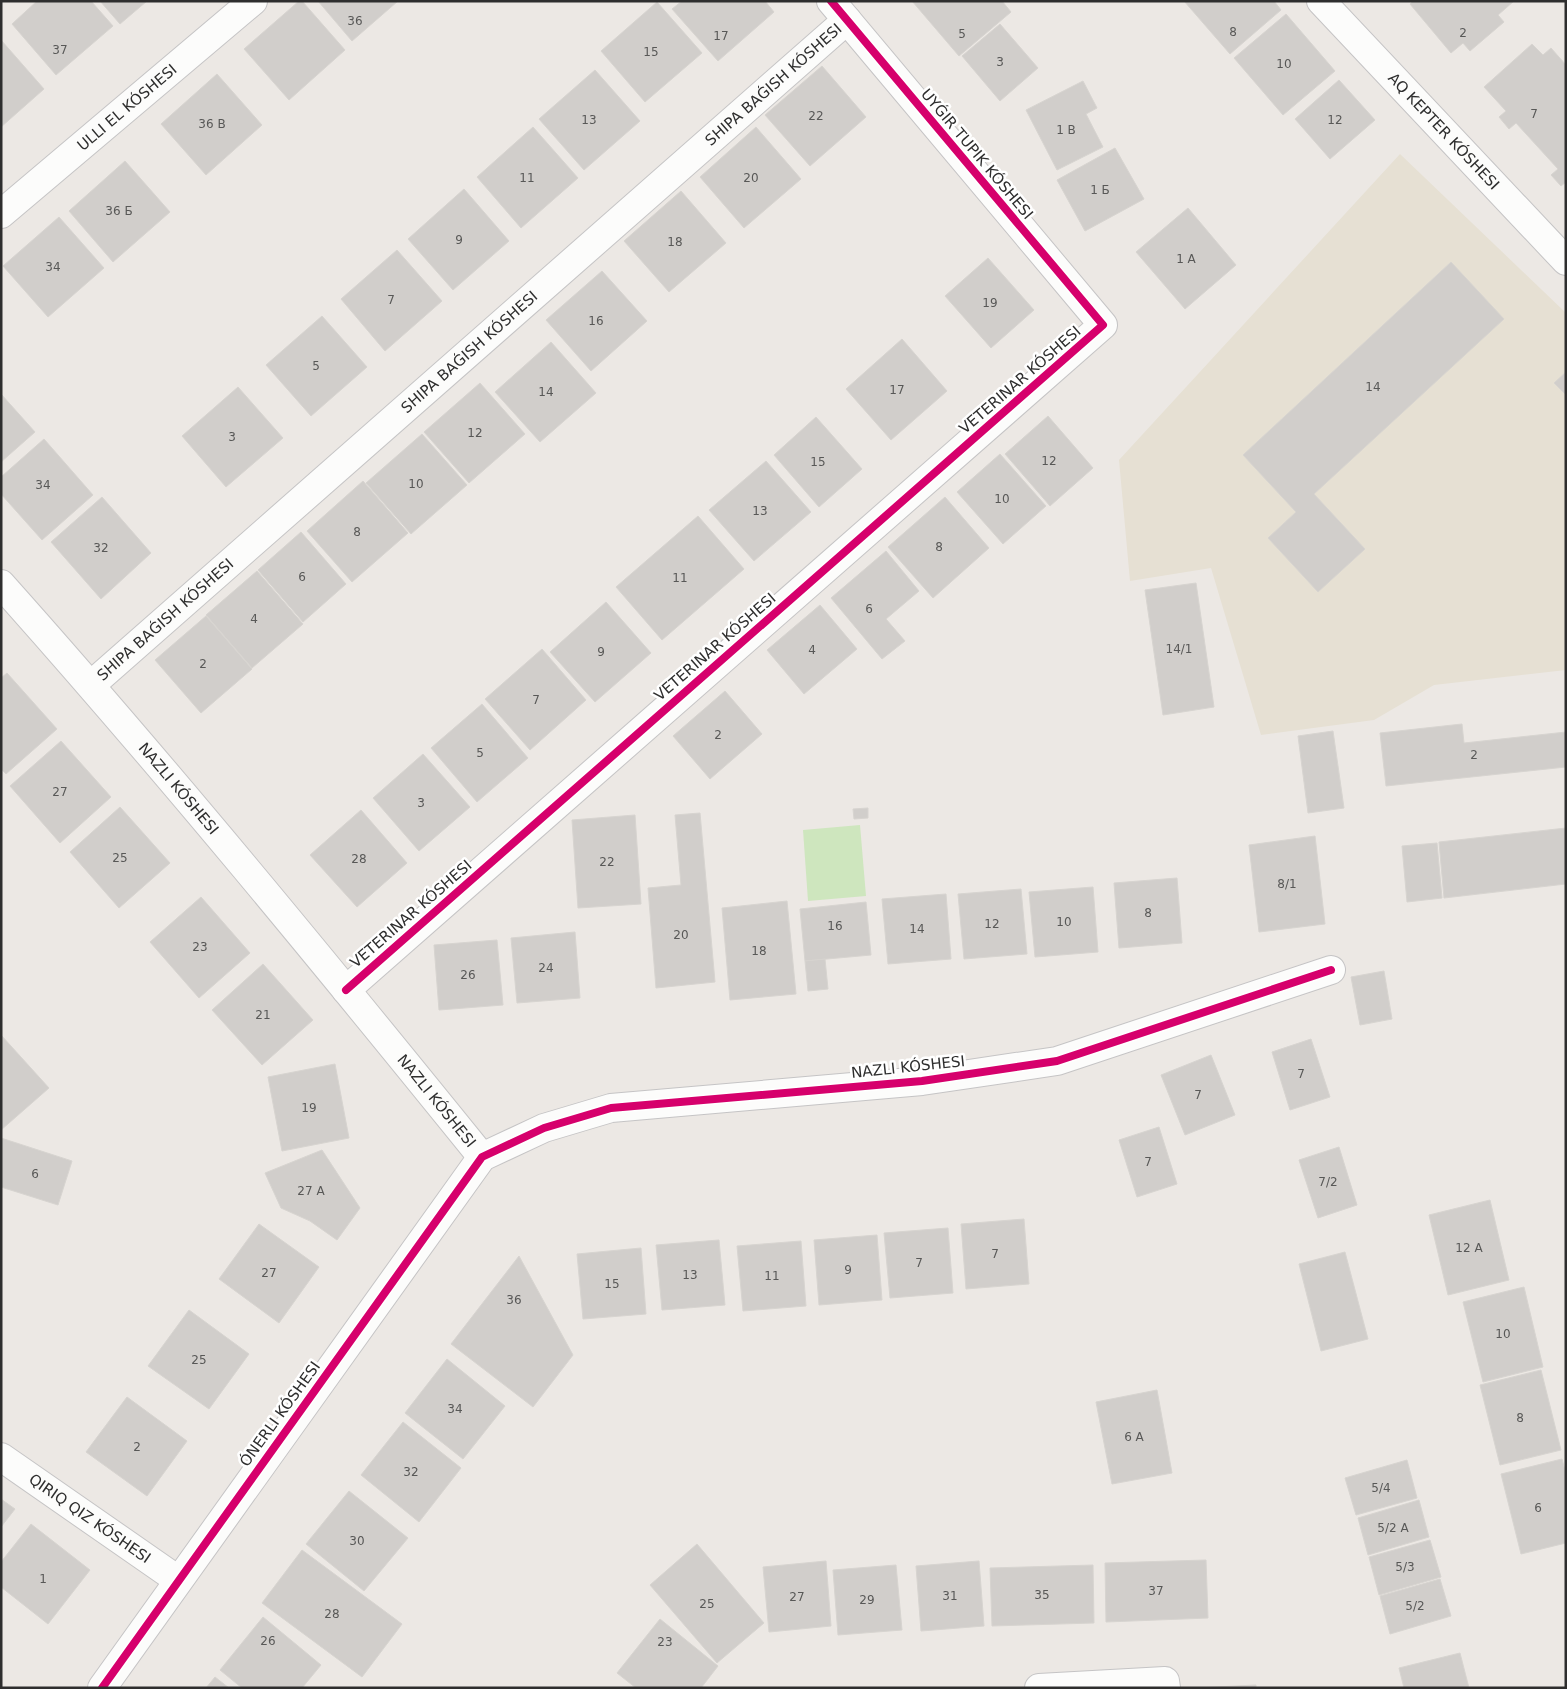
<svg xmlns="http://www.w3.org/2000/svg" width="1567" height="1689" font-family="'DejaVu Sans',sans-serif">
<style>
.education{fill:#e6e0d3}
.green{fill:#cee6be}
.building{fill:#d1cecb;stroke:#d7d4d0}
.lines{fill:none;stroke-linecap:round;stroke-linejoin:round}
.street-casing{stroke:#c5c4c5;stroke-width:30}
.street{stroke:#fcfcfb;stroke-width:28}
.cycleway-casing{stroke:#fff;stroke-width:11}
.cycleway{stroke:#d6006c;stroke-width:8}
.labels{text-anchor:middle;stroke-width:5;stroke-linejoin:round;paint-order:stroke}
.number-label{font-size:12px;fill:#585857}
.street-label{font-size:15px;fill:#2e2e2e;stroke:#fff}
</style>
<rect width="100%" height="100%" fill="#ece8e4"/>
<!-- education -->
<polygon class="education" points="1400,154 1566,313 1566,670 1434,685 1374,720 1261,735 1211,568 1130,581 1119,460"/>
<!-- green -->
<polygon class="green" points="860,825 866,896 808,901 803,830"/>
<!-- building -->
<g class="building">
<polygon points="37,1 91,1 113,26 56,75 12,24"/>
<polygon points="100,1 147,1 120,24"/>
<polygon points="299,1 302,1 345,50 289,100 244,49"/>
<polygon points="318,1 398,1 352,41"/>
<polygon points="682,1 765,1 774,12 718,61 672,9"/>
<polygon points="912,1 1002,1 1011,12 959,56"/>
<polygon points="1184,1 1274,1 1281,10 1230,54"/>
<polygon points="1413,1 1514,1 1498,15 1504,22 1470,51 1463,43 1451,53 1410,4"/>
<polygon points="657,2 702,53 645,102 601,51"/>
<polygon points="1286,14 1335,71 1283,115 1234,58"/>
<polygon points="1000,24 1038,68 1000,101 962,56"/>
<polygon points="1,40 44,89 1,127"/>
<polygon points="1532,44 1543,55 1551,48 1566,65 1566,182 1561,186 1551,175 1558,169 1516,123 1509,129 1499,117 1506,111 1484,87"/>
<polygon points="822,66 866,117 810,166 765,115"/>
<polygon points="595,70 640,121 584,170 539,119"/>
<polygon points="217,74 262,125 206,175 161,124"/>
<polygon points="1339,80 1375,120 1330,159 1295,119"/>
<polygon points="1083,81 1097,108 1086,114 1103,147 1057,170 1026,110"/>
<polygon points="533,127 578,178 521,228 477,177"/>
<polygon points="756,127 801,179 744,228 700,177"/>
<polygon points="1115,148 1144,199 1085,231 1057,180"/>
<polygon points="125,161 170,212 113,262 69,211"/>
<polygon points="464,189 509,241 453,290 408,239"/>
<polygon points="681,191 726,243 669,292 624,241"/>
<polygon points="1188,208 1236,265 1185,309 1136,252"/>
<polygon points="59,217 104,268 48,317 3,266"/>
<polygon points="397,250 442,301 385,351 341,299"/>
<polygon points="988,258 1034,310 991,348 945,296"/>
<polygon points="1451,262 1504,319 1314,494 1365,549 1318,592 1268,538 1296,512 1243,455"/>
<polygon points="602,271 647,321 591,371 546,320"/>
<polygon points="322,316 367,367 311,416 266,365"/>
<polygon points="902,339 947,391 891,440 846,389"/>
<polygon points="551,342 596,393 540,442 495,392"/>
<polygon points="1566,372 1566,395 1554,383"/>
<polygon points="480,383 525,434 469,483 424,432"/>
<polygon points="238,387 283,438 226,487 182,436"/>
<polygon points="1,394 35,432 1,462"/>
<polygon points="1048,416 1093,468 1050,506 1005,454"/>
<polygon points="816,417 862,469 819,507 774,455"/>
<polygon points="422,434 467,485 411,534 366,483"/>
<polygon points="44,439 93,495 42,540 1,494 1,477"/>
<polygon points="1000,454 1046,506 1003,544 957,492"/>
<polygon points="766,461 811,512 754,561 709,510"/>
<polygon points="363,481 408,533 352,582 307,531"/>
<polygon points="102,497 151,553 101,599 51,542"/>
<polygon points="945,497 989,548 933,598 888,547"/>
<polygon points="698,516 744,569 662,640 616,587"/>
<polygon points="301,532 346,584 303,622 258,570"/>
<polygon points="886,551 919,591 886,619 905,641 882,659 831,598"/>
<polygon points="257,571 303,624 252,668 206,615"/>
<polygon points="1196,583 1214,707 1163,715 1145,590"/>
<polygon points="606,602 651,653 595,702 550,652"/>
<polygon points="820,605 857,649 804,694 767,650"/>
<polygon points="206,616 252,669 201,713 155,660"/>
<polygon points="542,649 586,700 530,750 485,699"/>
<polygon points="7,673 57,729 6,774 1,769 1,678"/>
<polygon points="725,691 762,734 710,779 673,736"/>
<polygon points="482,704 528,758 477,802 431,748"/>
<polygon points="1462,724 1464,743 1566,732 1566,767 1386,786 1380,733"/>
<polygon points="1333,731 1344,808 1308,813 1298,736"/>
<polygon points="61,741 111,797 60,843 10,786"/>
<polygon points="423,754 470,807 419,851 373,798"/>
<polygon points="120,807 170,863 119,908 70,852"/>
<polygon points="868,808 868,818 854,819 853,809"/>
<polygon points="361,810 407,863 357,907 310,855"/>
<polygon points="700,813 715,982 656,988 648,888 681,885 675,815"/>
<polygon points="635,815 641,904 578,908 572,820"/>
<polygon points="1566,828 1566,884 1444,898 1439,842"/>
<polygon points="1315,836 1325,924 1259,932 1249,845"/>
<polygon points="1437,843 1442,898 1407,902 1402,846"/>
<polygon points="1177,878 1182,943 1119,948 1114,883"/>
<polygon points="1093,887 1098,952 1035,957 1029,892"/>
<polygon points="1021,889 1027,954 964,959 958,894"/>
<polygon points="946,894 951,959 888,964 882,899"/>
<polygon points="201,897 250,953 199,998 150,942"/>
<polygon points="787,901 796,994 730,1000 722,908"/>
<polygon points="866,902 871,955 805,961 800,909"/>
<polygon points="575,932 580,998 517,1003 511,938"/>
<polygon points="497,940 503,1005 439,1010 434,945"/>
<polygon points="825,959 828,989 808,991 805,961"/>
<polygon points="263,964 313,1020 262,1065 212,1010"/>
<polygon points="1384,971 1392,1019 1360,1025 1351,977"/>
<polygon points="1,1035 49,1088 1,1130"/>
<polygon points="1311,1039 1330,1097 1290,1110 1272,1052"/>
<polygon points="1211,1055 1235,1115 1185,1135 1161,1075"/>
<polygon points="335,1064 349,1138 282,1151 268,1077"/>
<polygon points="1159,1127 1177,1184 1137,1197 1119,1140"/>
<polygon points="1,1138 72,1161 58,1205 1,1187"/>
<polygon points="1339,1147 1357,1205 1318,1218 1299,1160"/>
<polygon points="322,1150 360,1208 337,1240 310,1221 281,1208 265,1173"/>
<polygon points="1490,1200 1509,1280 1448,1295 1429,1215"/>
<polygon points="1024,1219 1029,1284 966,1289 961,1224"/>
<polygon points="259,1224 319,1267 279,1323 219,1279"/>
<polygon points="948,1228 953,1293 890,1298 884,1233"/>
<polygon points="877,1235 882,1300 819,1305 814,1240"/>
<polygon points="719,1240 725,1305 662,1310 656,1245"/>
<polygon points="801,1241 806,1306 743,1311 737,1246"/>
<polygon points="641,1248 646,1314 583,1319 577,1254"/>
<polygon points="1345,1252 1368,1339 1321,1351 1299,1264"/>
<polygon points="519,1256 573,1355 533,1407 451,1344"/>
<polygon points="1524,1287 1543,1367 1483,1382 1463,1302"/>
<polygon points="189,1310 249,1354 209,1409 148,1366"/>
<polygon points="447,1359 505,1406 463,1459 405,1413"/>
<polygon points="1541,1370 1561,1450 1500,1465 1480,1385"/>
<polygon points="1157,1390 1172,1473 1112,1484 1096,1402"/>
<polygon points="127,1397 187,1441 147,1496 86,1452"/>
<polygon points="403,1422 461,1468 419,1522 361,1475"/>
<polygon points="1562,1459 1566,1474 1566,1543 1521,1554 1501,1474"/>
<polygon points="1407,1460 1417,1498 1356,1515 1345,1478"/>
<polygon points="349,1491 408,1538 364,1591 306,1544"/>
<polygon points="1,1499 15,1509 1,1527"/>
<polygon points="1419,1500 1429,1537 1368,1555 1358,1518"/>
<polygon points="31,1524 90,1570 48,1624 1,1587 1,1562"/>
<polygon points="1430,1540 1441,1577 1379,1595 1369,1557"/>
<polygon points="697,1544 764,1623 717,1663 650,1585"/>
<polygon points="302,1550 402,1624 362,1677 262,1603"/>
<polygon points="1206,1560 1208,1618 1106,1622 1105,1563"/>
<polygon points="826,1561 831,1626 769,1632 763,1567"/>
<polygon points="979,1561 984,1626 921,1631 916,1566"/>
<polygon points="896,1565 902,1630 838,1635 833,1570"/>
<polygon points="1093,1565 1094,1623 992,1626 990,1568"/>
<polygon points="1440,1579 1451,1616 1390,1634 1380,1596"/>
<polygon points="263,1617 321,1665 302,1688 242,1688 220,1670"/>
<polygon points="660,1619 718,1666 701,1688 636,1688 617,1673"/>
<polygon points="1460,1653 1469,1688 1404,1688 1399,1668"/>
<polygon points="215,1677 229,1688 206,1688"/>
<polygon points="1256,1685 1256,1688 1196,1688"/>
</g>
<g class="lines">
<defs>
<g id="street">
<path id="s1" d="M1321 1 1566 261"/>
<path id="s2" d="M1 214 253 1"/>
<path id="s3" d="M1 584C167 770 325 963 482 1157"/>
<path id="s4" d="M91 685 847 20"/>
<polyline points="346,990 1103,325 831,1"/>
<path id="s5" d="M1 1457 178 1580"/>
<polyline points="102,1688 482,1157 544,1128 611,1108 922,1081 1057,1061 1331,970"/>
<polyline points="1039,1688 1165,1681 1166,1688"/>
</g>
</defs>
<!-- street casing -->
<use href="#street" class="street-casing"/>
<!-- street -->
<use href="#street" class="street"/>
<defs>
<g id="cycleway">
<polyline points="346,990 1103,325 831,1"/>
<polyline points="102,1688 482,1157 544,1128 611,1108 922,1081 1057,1061 1331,970"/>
</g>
</defs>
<!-- cycleway casing -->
<use href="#cycleway" class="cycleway-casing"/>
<!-- cycleway -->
<use href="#cycleway" class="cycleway"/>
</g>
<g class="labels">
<!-- number labels -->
<g class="number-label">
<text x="355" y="25">36</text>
<text x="1233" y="36">8</text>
<text x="1463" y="37">2</text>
<text x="962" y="38">5</text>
<text x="721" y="40">17</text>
<text x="60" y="54">37</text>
<text x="651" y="56">15</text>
<text x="1000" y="66">3</text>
<text x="1284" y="68">10</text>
<text x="1534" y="118">7</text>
<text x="816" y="120">22</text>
<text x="589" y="124">13</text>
<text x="1335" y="124">12</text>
<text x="212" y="128">36 В</text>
<text x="1066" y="134">1 В</text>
<text x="527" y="182">11</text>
<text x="751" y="182">20</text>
<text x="1100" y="194">1 Б</text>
<text x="119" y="215">36 Б</text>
<text x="459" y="244">9</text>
<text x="675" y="246">18</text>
<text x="1186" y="263">1 А</text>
<text x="53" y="271">34</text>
<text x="391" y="304">7</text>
<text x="990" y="307">19</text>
<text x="596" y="325">16</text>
<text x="316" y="370">5</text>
<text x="1373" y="391">14</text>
<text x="897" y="394">17</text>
<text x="546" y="396">14</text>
<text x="475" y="437">12</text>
<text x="232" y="441">3</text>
<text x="1049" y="465">12</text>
<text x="818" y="466">15</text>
<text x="416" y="488">10</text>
<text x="43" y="489">34</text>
<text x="1002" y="503">10</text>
<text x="760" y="515">13</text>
<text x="357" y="536">8</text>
<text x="939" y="551">8</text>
<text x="101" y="552">32</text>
<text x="302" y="581">6</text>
<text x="680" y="582">11</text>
<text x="869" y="613">6</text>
<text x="254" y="623">4</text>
<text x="1179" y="653">14/1</text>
<text x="812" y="654">4</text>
<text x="601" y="656">9</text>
<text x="203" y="668">2</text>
<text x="536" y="704">7</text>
<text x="718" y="739">2</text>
<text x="480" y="757">5</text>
<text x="1474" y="759">2</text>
<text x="60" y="796">27</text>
<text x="421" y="807">3</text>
<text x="120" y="862">25</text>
<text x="359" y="863">28</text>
<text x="607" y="866">22</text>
<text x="1287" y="888">8/1</text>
<text x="1148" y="917">8</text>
<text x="1064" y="926">10</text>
<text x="992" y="928">12</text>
<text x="835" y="930">16</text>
<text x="917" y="933">14</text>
<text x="681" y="939">20</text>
<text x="200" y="951">23</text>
<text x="759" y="955">18</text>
<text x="546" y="972">24</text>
<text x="468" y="979">26</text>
<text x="263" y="1019">21</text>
<text x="1301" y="1078">7</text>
<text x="1198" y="1099">7</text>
<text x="309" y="1112">19</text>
<text x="1148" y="1166">7</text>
<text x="35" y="1178">6</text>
<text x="1328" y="1186">7/2</text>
<text x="311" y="1195">27 А</text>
<text x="1469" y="1252">12 А</text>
<text x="995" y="1258">7</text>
<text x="919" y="1267">7</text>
<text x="848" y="1274">9</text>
<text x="269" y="1277">27</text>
<text x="690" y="1279">13</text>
<text x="772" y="1280">11</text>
<text x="612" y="1288">15</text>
<text x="514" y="1304">36</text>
<text x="1503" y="1338">10</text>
<text x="199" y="1364">25</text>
<text x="455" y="1413">34</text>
<text x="1520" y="1422">8</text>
<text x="1134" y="1441">6 А</text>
<text x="137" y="1451">2</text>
<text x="411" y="1476">32</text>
<text x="1381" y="1492">5/4</text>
<text x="1538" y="1512">6</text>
<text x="1393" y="1532">5/2 А</text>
<text x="357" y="1545">30</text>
<text x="1405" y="1571">5/3</text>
<text x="43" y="1583">1</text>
<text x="1156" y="1595">37</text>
<text x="1042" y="1599">35</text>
<text x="950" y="1600">31</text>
<text x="797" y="1601">27</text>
<text x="867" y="1604">29</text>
<text x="707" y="1608">25</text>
<text x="1415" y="1610">5/2</text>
<text x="332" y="1618">28</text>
<text x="268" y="1645">26</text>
<text x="665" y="1646">23</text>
</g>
<!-- street labels -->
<g class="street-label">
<text dy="5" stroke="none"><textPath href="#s4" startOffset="909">SHIPA BAǴISH KÓSHESI</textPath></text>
<text dy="5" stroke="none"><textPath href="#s2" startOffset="165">ULLI EL KÓSHESI</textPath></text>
<text dy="5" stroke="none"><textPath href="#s1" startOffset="179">AQ KEPTER KÓSHESI</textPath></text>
<text transform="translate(977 154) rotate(50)" y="5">UYǴIR TUPIK KÓSHESI</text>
<text dy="5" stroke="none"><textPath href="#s4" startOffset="504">SHIPA BAǴISH KÓSHESI</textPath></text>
<text transform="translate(1020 380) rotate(-41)" y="5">VETERINAR KÓSHESI</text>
<text dy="5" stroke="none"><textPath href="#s4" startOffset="99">SHIPA BAǴISH KÓSHESI</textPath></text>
<text transform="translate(715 647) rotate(-41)" y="5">VETERINAR KÓSHESI</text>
<text dy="5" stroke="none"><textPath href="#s3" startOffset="271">NAZLI KÓSHESI</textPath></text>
<text transform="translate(411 914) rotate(-41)" y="5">VETERINAR KÓSHESI</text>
<text transform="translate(908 1067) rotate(-6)" y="5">NAZLI KÓSHESI</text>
<text dy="5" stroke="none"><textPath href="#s3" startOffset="676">NAZLI KÓSHESI</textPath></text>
<text transform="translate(280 1414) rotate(-54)" y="5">ÓNERLI KÓSHESI</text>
<text dy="5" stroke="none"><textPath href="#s5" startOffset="108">QIRIQ QIZ KÓSHESI</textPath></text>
</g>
</g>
<!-- border -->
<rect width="1567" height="1689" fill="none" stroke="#2e2e2e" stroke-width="5"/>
</svg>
